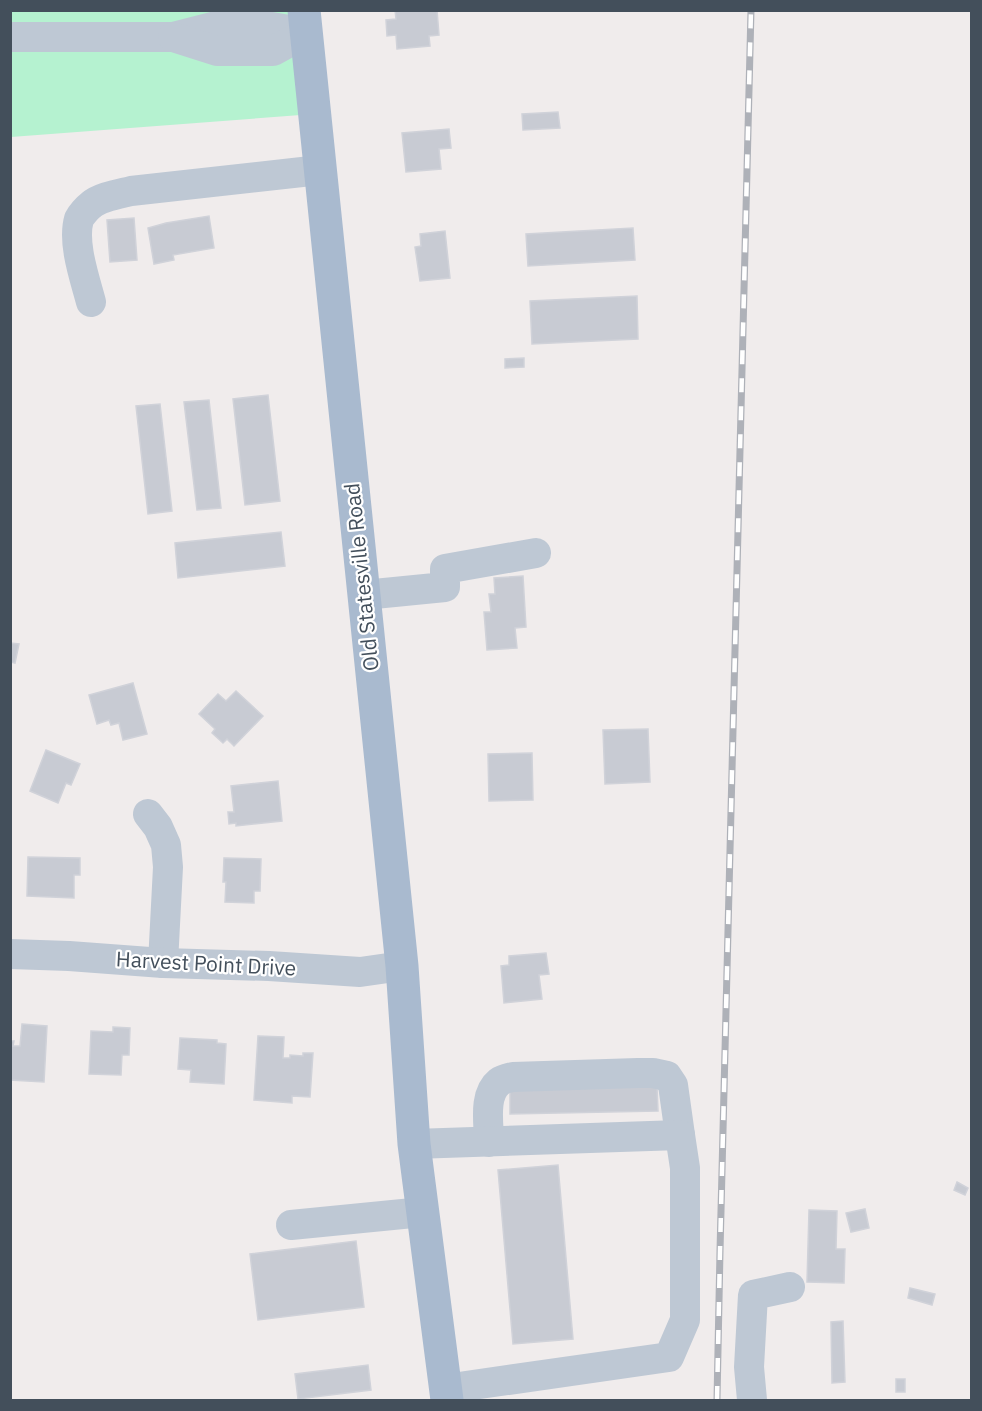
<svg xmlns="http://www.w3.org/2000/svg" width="982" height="1411" font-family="'IBM Plex Sans',sans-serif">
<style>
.green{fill:#b5f2d0}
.building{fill:#c8cbd3;stroke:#d0d2d9;stroke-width:1.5}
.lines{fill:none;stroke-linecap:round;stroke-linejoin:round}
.minor{stroke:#bec8d4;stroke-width:30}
.major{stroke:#a9bacf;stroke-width:33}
.rail-casing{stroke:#aeb1b8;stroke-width:7}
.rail{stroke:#fff;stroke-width:4.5;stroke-dasharray:14;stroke-linecap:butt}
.labels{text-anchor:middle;stroke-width:4.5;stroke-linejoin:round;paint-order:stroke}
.street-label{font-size:21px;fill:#434f5b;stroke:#fff}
</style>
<rect width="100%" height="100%" fill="#f0ecec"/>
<!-- green -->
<polygon class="green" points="11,11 304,11 314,114 11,137"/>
<!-- building -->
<g class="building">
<polygon points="395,10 437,10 439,35 429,36 430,46 397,49 396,35 387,36 386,20 396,19"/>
<polygon points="558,112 560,128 523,130 522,114"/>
<polygon points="449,129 451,148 439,149 441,169 406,172 402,133"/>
<polygon points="209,216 214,248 173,255 174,260 154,264 148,228 166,223"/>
<polygon points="134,218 137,260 110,262 107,220"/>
<polygon points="633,228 635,260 528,266 526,234"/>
<polygon points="445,231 450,278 420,281 415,247 421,246 420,234"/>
<polygon points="637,296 638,339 532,344 530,301"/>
<polygon points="524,358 524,367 505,368 505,359"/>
<polygon points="268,395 280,501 245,505 233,399"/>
<polygon points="209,400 221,508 197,510 184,402"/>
<polygon points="160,404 172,511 148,514 136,406"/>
<polygon points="281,532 285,566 178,578 175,543"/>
<polygon points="523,576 526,627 515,628 517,648 487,650 484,612 491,612 489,594 495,594 494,578"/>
<polygon points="10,643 19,644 15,663 10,662"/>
<polygon points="133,683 147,734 123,740 119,723 111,725 109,720 97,724 89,695"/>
<polygon points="236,691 263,716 234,746 227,739 223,743 212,733 215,729 199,714 218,694 226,701"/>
<polygon points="648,729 650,782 605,784 603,730"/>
<polygon points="46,750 80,764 71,785 66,783 58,803 30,791"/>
<polygon points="532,753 533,800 489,801 488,754"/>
<polygon points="278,781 282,821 236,826 236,823 229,824 228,812 234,812 231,786"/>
<polygon points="28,857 80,858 80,875 74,875 74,898 27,896"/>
<polygon points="224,858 261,859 260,891 254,891 254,903 225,902 226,882 223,882"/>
<polygon points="546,953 549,974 539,975 542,999 504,1003 501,966 509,965 509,956"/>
<polygon points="22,1024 47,1026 44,1082 10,1080 10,1041 14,1041 13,1046 20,1046"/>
<polygon points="113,1027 130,1028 129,1055 122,1055 121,1075 89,1074 91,1031 113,1032"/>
<polygon points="258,1036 284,1037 283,1058 290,1058 290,1055 303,1056 303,1053 313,1053 310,1097 292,1096 292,1103 254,1100"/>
<polygon points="180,1038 217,1040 217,1043 226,1044 224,1084 190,1082 191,1070 178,1069"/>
<polygon points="657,1086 658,1111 510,1114 510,1090"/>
<polygon points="558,1165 573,1339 513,1344 498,1170"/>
<polygon points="957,1182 968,1188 965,1195 954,1190"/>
<polygon points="865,1209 869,1228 851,1232 846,1213"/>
<polygon points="809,1210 837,1211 836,1249 845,1249 844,1283 807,1282"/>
<polygon points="356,1241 364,1307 258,1320 250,1254"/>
<polygon points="910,1288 935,1294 932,1305 908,1298"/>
<polygon points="843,1321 845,1382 832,1383 831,1322"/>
<polygon points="368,1365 371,1390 298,1399 295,1374"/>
<rect x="896" y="1379" width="9" height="13"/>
</g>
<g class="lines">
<!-- minor -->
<g class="minor">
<polyline points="10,37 173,37 216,26 266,26 306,33"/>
<polyline points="173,37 217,51 273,51 306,33"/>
<path d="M91 302C85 279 72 243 79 219 81 215 87 208 91 205 100 197 119 194 131 191L320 170"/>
<polyline points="364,595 445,587 445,569 536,553"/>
<polyline points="148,814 158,827 166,845 168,867 163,963"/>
<polyline points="10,954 69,956 163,963 269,966 360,972 402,966"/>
<path d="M489 1142C489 1124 483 1095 499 1082 503 1079 509 1078 513 1077L638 1073H653L667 1076 673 1085 680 1135"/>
<polyline points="414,1144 680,1135 685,1168 685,1320 669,1357 445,1389"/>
<polyline points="291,1225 423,1212"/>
<polyline points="752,1400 749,1367 753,1295 790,1287"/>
</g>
<!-- major -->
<polyline class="major" points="304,10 402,966 414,1144 447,1400"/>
<defs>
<polyline id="rail" points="717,1400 720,1251 751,10"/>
</defs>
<!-- rail casing -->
<use href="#rail" class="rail-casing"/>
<!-- rail -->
<use href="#rail" class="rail"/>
</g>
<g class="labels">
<!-- street labels -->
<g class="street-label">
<text transform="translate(362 577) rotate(-96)" y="7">Old Statesville Road</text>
<text transform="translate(206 964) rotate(3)" y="7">Harvest Point Drive</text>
</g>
</g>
<!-- border -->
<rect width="982" height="1411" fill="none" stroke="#434f5b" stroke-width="24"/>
</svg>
